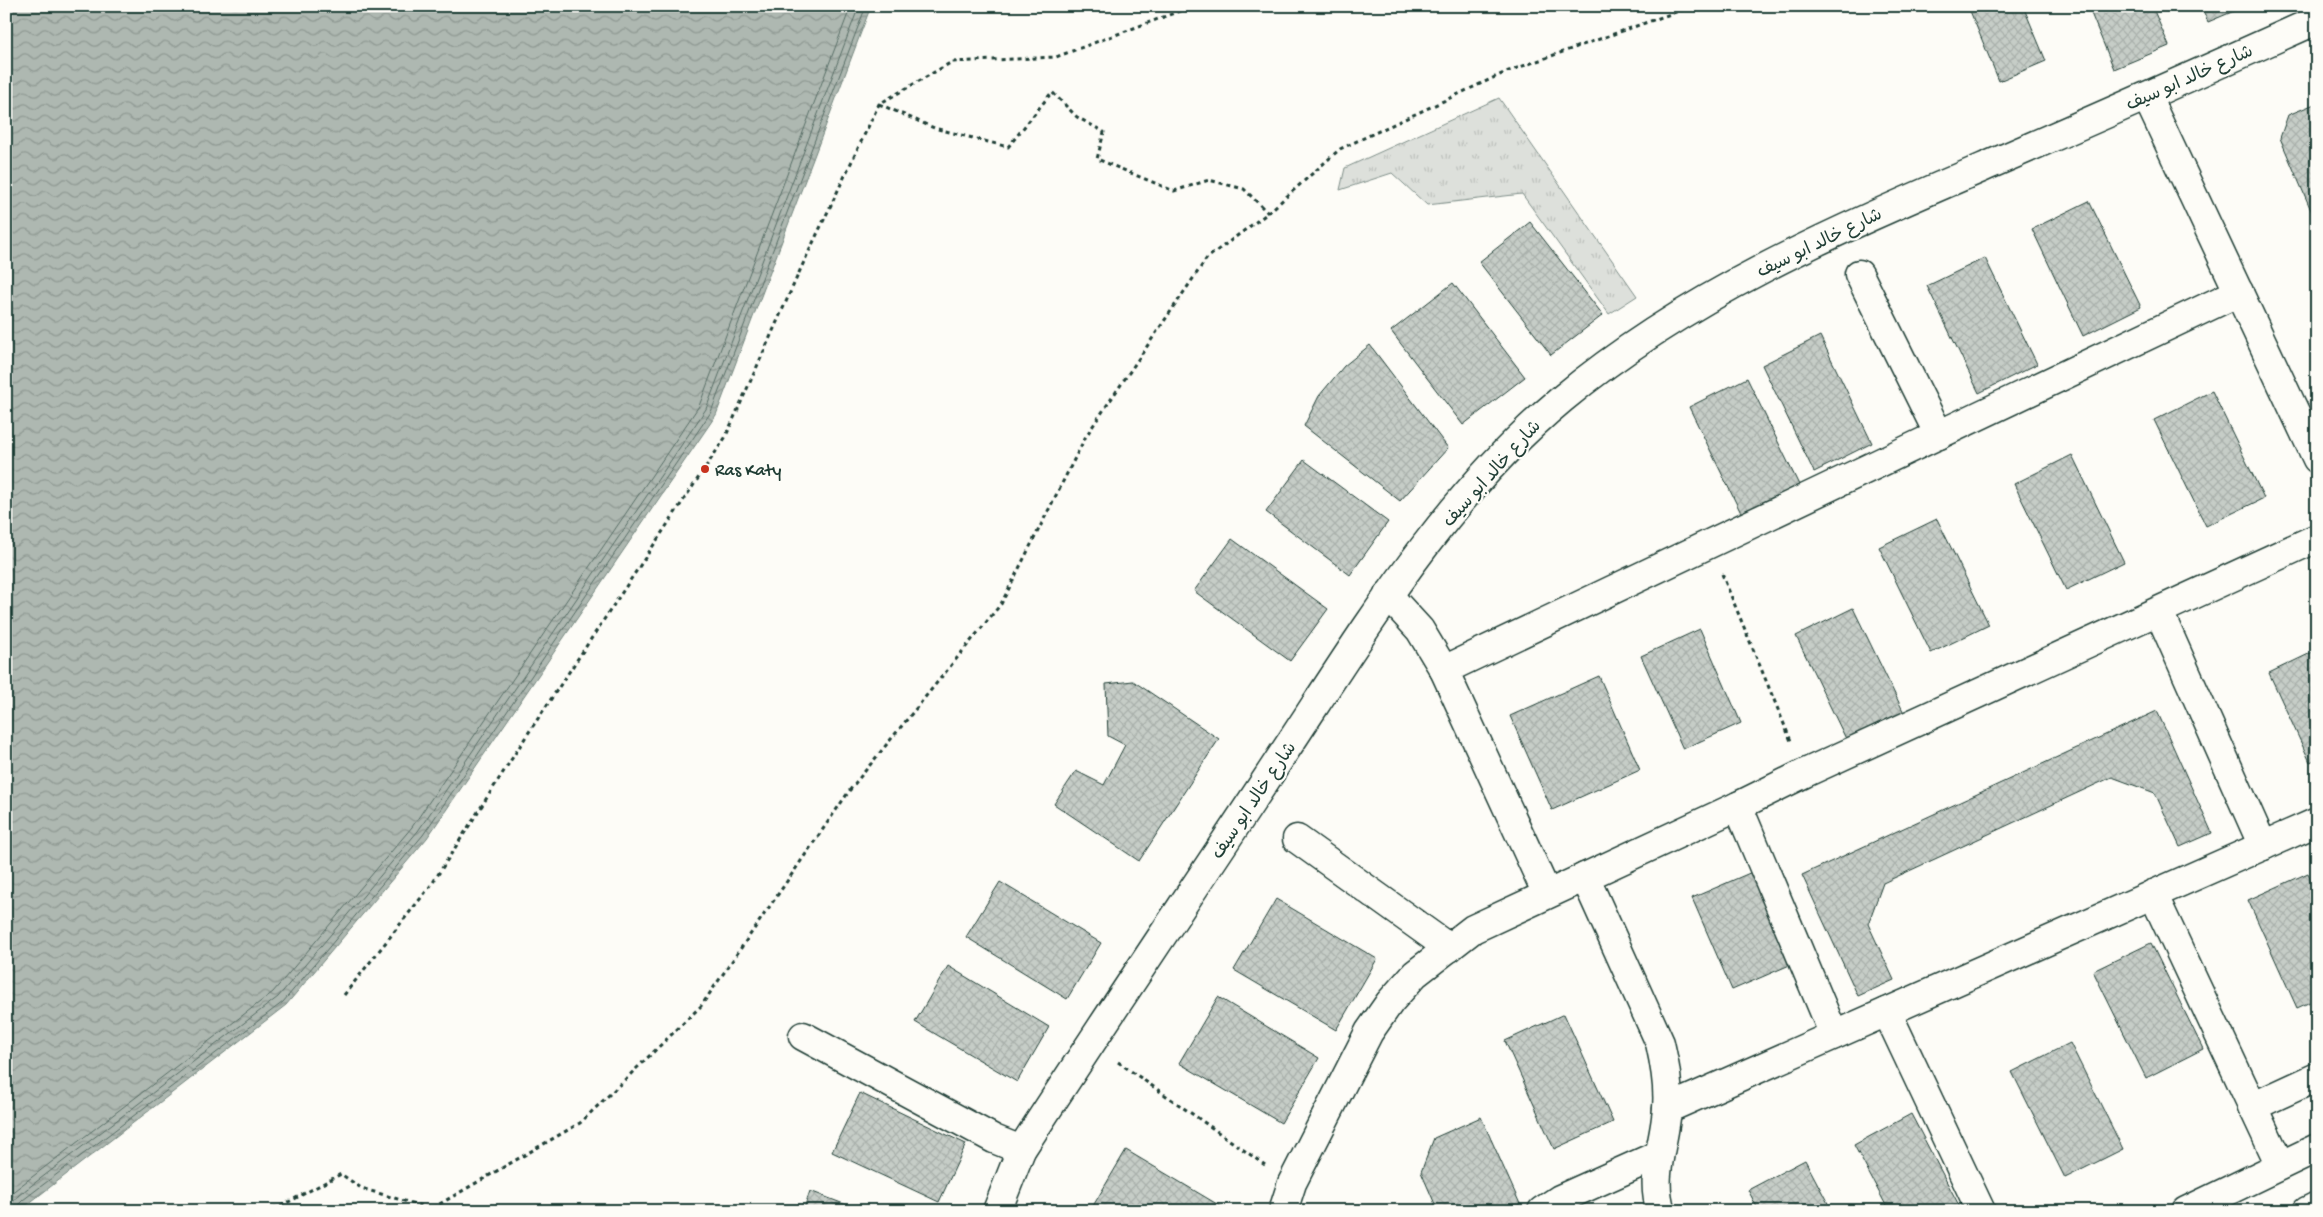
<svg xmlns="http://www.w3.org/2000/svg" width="2323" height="1217" font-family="'Gochi Hand','Playpen Sans Arabic',sans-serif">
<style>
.grass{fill:url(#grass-tufts);stroke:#7e8e88}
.water{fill:url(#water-waves);stroke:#75877f}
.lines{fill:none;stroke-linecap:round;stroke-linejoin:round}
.shore{stroke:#586e66;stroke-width:1}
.building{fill:url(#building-cross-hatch);stroke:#1f3d34}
.minor-casing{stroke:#1f3d34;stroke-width:31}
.major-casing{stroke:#1f3d34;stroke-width:31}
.path{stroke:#1f3d34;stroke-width:3;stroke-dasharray:4 4;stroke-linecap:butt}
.minor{stroke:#fdfcf7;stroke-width:28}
.major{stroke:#fdfcf7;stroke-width:28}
.poi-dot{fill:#c8321e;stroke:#fdfcf7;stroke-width:2}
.labels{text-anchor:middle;stroke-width:4.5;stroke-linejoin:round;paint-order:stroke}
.street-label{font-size:18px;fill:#1f3d34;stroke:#fdfcf7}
.poi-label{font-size:18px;fill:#1f3d34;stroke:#fdfcf7;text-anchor:start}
</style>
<defs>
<pattern id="grass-tufts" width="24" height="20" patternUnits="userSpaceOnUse" patternTransform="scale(1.25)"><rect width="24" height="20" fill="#dde0db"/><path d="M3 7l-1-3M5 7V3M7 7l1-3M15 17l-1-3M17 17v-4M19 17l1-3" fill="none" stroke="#bdc1bd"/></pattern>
<pattern id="water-waves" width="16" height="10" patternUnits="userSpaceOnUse" patternTransform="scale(1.25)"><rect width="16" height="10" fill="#aeb8b1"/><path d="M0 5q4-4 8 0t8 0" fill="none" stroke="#8d9791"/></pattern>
<pattern id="building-cross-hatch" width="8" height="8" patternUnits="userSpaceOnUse" patternTransform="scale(1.25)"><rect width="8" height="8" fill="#c6cdc7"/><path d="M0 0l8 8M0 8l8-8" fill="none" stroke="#aab1ac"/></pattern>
</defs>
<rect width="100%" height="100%" fill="#fdfcf7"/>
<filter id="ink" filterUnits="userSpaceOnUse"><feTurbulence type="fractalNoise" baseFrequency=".02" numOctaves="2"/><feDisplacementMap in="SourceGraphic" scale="10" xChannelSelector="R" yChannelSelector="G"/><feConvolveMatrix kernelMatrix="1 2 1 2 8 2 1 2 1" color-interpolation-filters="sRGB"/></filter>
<g filter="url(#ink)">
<!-- grass -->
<polygon class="grass" points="1499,98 1637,296 1609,314 1522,194 1427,205 1392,173 1340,190 1345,168"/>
<!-- water -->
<polygon class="water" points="6,6 871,6 716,415 427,838 286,1005 19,1211 6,1211"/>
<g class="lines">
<!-- shore -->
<g class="shore">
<polyline points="6,1197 273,992 412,827 699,406 851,6"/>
<polyline points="10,1211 12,1203 19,1195 278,997 418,831 706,409 859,6"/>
<polyline points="16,1211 17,1206 23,1200 283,1002 423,835 711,412 866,6"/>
</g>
</g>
<!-- building -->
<g class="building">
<polygon points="1968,6 2023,6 2046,61 1999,81"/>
<polygon points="2088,6 2152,6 2169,46 2114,69"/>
<polygon points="2201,6 2246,6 2208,22"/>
<polygon points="2317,103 2317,224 2280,138 2288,115"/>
<polygon points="2089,201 2141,307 2083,336 2032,229"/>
<polygon points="1530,222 1603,315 1551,355 1479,262"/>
<polygon points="1985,258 2037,364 1979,393 1927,286"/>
<polygon points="1453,283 1525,377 1463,425 1391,331"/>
<polygon points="1820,336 1872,443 1814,472 1762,365"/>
<polygon points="1370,345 1448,448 1400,501 1304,426 1319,396 1344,366"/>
<polygon points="1747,378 1799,485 1741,513 1689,407"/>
<polygon points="2212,391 2264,498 2206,526 2154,420"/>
<polygon points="2072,455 2124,562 2066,590 2014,484"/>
<polygon points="1304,460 1388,522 1350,575 1266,512"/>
<polygon points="1937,519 1989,625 1931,653 1879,547"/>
<polygon points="1232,539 1328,609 1290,661 1194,591"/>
<polygon points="1853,608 1905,715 1848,743 1796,636"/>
<polygon points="1700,629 1741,723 1683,749 1641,656"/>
<polygon points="2317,650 2317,759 2310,762 2269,673"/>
<polygon points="1599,676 1640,770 1552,810 1510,716"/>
<polygon points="1133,681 1219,739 1139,861 1054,804 1076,771 1104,785 1125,745 1108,736 1106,684"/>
<polygon points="2157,711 2212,833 2180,847 2155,793 2112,777 1883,883 1868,924 1894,980 1858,996 1802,875"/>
<polygon points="1752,872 1792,964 1732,990 1692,898"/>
<polygon points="2308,873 2317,894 2317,999 2297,1008 2248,900"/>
<polygon points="1000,882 1101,943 1067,999 966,937"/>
<polygon points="1276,899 1377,959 1336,1030 1234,970"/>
<polygon points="2151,943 2203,1049 2146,1078 2093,971"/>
<polygon points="948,966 1049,1027 1017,1082 915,1022"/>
<polygon points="1218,997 1319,1058 1281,1123 1179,1063"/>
<polygon points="1564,1014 1613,1122 1554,1149 1505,1041"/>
<polygon points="2070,1043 2123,1149 2065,1178 2012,1072"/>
<polygon points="860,1093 966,1144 939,1202 832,1152"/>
<polygon points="1911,1114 1962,1211 1889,1211 1854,1145"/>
<polygon points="1481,1117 1520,1204 1505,1211 1438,1211 1421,1172 1434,1138"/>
<polygon points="1126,1150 1227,1210 1227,1211 1101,1211 1093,1206"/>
<polygon points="1805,1160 1832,1211 1759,1211 1748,1190"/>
<polygon points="810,1191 862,1211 803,1211"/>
</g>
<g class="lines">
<defs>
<g id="minor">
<polyline points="2147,97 2317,459"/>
<polyline points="1859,274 1939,435"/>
<polyline points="1388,595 1420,630 1444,670 1547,894"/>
<polyline points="2159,612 2263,846"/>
<polyline points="1444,670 2239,292"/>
<polyline points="1738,806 1834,1035"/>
<polyline points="1297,839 1449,948"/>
<path d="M1585 877 1660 1043C1665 1065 1669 1086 1667 1108 1665 1143 1649 1176 1661 1211"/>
<polyline points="2153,894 2280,1165"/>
<polyline points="1887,1012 1981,1211"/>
<polyline points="803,1036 994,1139 1021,1150"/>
<polyline points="2252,1107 2317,1077"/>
<polyline points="1667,1109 2317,822"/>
<path d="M997 1211 1021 1150C1105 1020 1192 892 1277 763 1362 635 1443 498 1562 399 1689 293 1840 229 1991 164 2100 117 2208 69 2317 20"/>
<polyline points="1283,1211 1292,1183 1369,1032 1390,1002 1415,974 1473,929 1738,806 1805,773 2317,538"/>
<polyline points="1542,1211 1560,1199 1658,1155"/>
</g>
<g id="major">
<polyline points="2186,1211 2317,1148"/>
<polyline points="2307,1211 2317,1206"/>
</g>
</defs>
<!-- minor casing -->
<use href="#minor" class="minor-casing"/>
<!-- major casing -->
<use href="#major" class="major-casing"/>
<!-- path -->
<g class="path">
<polyline points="879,104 934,128 1008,147 1052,92 1077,117 1104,132 1097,159 1174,191 1209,180 1244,189 1268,213"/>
<polyline points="1722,574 1791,741"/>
<polyline points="344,995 432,884 525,738 725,438 802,266 879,104 952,62 1056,57 1193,6"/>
<polyline points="1118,1062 1265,1165"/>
<polyline points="265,1211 281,1206 341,1174 361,1188 431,1209 580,1123 701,1006 852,787 1001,604 1086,436 1207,258 1268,213 1340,149 1506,72 1693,6"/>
</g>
<!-- minor -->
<use href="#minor" class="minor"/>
<!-- major -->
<use href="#major" class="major"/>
</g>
</g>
<!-- markers -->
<circle class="poi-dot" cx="705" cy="469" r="5"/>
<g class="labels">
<!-- street labels -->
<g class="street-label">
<text transform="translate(2189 77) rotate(-24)" y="6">شارع خالد ابو سيف</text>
<text transform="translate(1819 242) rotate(-26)" y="6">شارع خالد ابو سيف</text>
<text transform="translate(1491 473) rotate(-48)" y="6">شارع خالد ابو سيف</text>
<text transform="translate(1253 800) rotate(-56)" y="6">شارع خالد ابو سيف</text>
</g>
<!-- poi labels -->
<g class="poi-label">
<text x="715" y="475">Ras Katy</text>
</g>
</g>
<!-- margin -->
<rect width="2323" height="1217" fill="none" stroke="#fdfcf7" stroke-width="25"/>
<rect x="12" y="12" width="2298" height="1192" fill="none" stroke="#1f3d34" stroke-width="2" filter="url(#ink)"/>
</svg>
